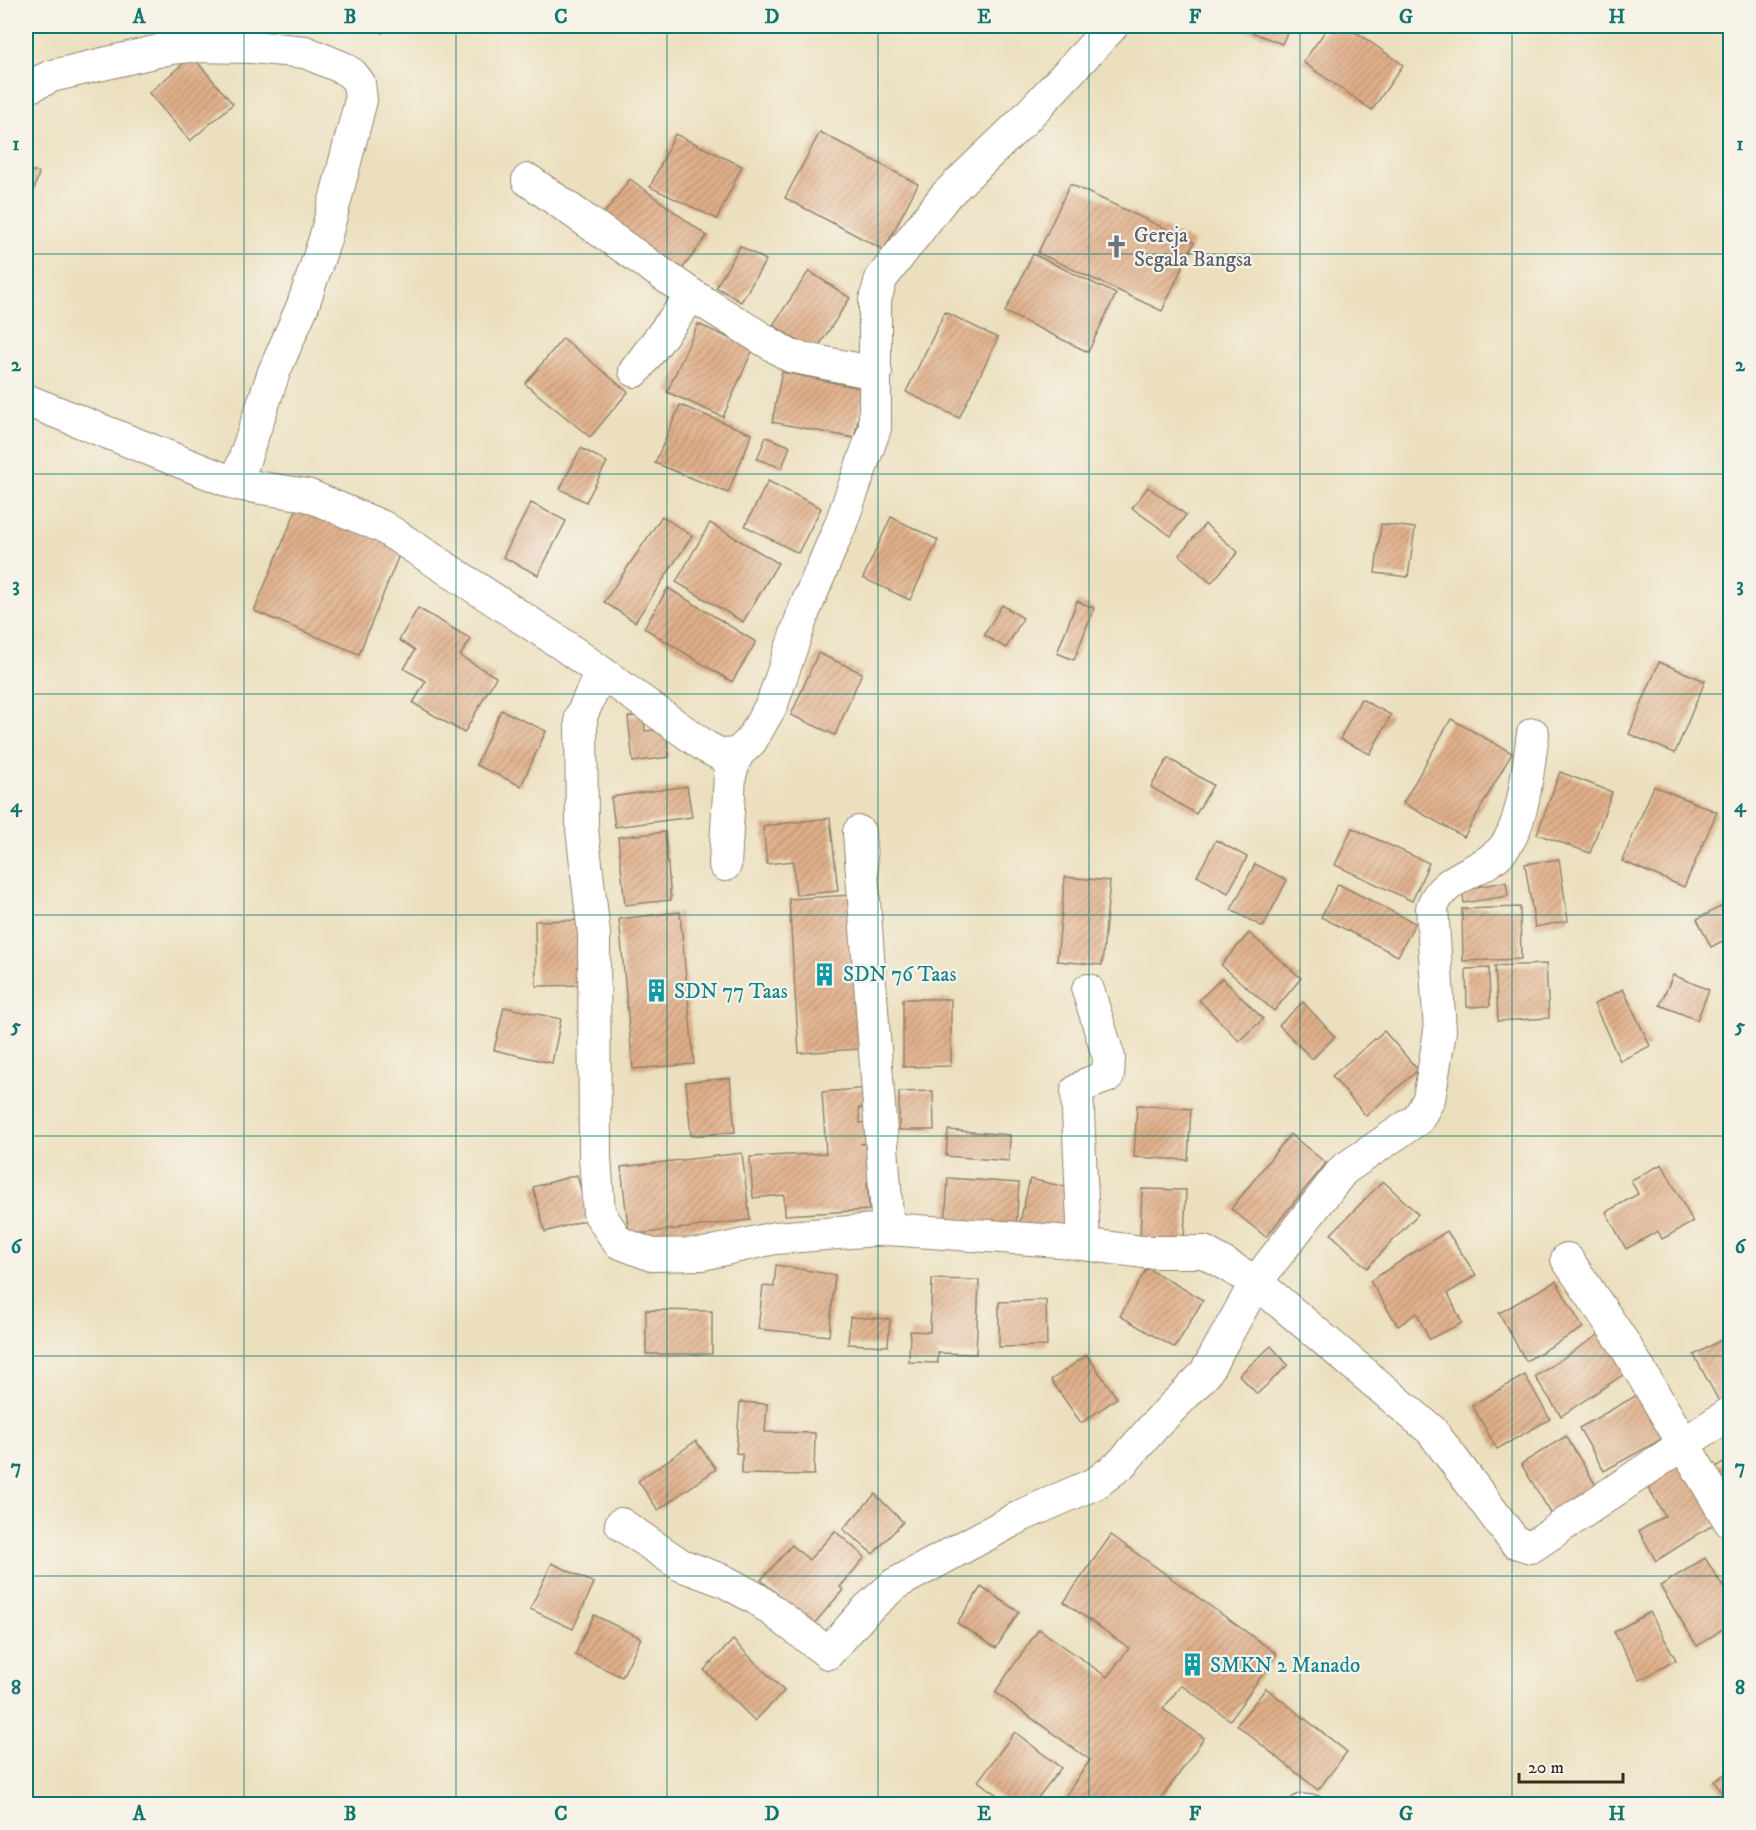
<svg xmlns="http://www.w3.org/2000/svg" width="1756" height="1830" font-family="'IM FELL DW Pica',serif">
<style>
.building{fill:url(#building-hatch)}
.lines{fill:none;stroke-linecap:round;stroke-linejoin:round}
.service-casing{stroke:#93846e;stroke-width:18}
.minor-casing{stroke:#93846e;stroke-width:34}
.service{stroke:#fff;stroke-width:15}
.minor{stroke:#fff;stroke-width:32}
.grid{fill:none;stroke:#0f766e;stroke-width:1.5;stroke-opacity:0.55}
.labels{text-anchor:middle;stroke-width:4.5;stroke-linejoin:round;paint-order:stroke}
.worship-label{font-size:21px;fill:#5b616d;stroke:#f7f3e8;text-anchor:start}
.culture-label{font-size:21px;fill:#0d838f;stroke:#f7f3e8;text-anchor:start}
.neatline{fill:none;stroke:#0f766e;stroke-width:2}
.grid-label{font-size:20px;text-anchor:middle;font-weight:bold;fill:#0f766e}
</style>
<defs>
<pattern id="building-hatch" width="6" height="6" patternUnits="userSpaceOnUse" patternTransform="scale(1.5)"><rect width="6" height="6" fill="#e0af89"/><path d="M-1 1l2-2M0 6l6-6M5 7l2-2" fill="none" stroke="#b78f6f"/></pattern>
</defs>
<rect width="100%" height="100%" fill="#f7f3e8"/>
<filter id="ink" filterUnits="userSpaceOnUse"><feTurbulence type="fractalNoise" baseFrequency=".0167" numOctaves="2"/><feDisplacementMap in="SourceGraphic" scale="12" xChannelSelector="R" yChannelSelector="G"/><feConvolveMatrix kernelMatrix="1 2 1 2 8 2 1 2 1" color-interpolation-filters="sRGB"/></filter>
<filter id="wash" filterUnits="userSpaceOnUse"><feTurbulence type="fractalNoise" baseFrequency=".008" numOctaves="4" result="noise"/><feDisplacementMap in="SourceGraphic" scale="24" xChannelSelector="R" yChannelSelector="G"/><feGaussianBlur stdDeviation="1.35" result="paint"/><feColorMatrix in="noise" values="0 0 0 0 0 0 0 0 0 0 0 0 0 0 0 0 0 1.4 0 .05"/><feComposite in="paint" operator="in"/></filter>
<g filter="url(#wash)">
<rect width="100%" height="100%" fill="#ebdfbe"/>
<g id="blocks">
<!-- building -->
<g class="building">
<polygon points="373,26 389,26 382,33"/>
<polygon points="1236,26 1290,26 1282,44"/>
<polygon points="1329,26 1347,26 1403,65 1372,110 1303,62"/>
<polygon points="192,56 233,104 190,141 149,93"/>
<polygon points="820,132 918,184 884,250 785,198"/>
<polygon points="675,134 742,166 717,219 650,187"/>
<polygon points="26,169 39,173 26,216"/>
<polygon points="630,179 707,236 673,281 596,224"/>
<polygon points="1070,184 1194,242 1162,311 1038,253"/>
<polygon points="740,246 766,260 741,302 716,287"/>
<polygon points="1033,254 1116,294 1088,352 1005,312"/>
<polygon points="809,271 850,298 815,352 773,325"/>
<polygon points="945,312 998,338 959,418 906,392"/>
<polygon points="698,324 753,349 723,417 667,392"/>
<polygon points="563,338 628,392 590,437 525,384"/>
<polygon points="782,372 865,389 854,438 772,422"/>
<polygon points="680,405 752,434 728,493 655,463"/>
<polygon points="766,437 790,446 782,468 757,459"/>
<polygon points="581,448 607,462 586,502 560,489"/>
<polygon points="768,481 821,508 798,553 745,526"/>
<polygon points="1148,487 1186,515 1171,536 1132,508"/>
<polygon points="531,503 566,521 538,575 503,557"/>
<polygon points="297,508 401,550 359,654 254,611"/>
<polygon points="662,516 692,536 635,622 604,602"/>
<polygon points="891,517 938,540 910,600 863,578"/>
<polygon points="710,523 778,563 743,622 676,582"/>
<polygon points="1205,524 1238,552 1211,583 1179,555"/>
<polygon points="1381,524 1415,528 1408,577 1375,573"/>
<polygon points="668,588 756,642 732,682 644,628"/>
<polygon points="1077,601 1094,608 1074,660 1057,653"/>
<polygon points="1002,605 1023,618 1006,648 984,635"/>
<polygon points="418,608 471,639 460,656 496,677 464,733 413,703 426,681 404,669 415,650 399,640"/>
<polygon points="818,653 862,673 835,735 791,715"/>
<polygon points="1659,662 1705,681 1675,753 1629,734"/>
<polygon points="1361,699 1391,715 1370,754 1340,739"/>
<polygon points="501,710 546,731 521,786 476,765"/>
<polygon points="644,715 645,731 666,729 669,757 633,762 628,717"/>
<polygon points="1451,719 1512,753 1464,837 1403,803"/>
<polygon points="1168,758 1213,785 1196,814 1151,787"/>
<polygon points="1560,772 1612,792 1590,853 1537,834"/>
<polygon points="687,786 692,817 615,827 611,797"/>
<polygon points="1654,786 1717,812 1684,887 1622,861"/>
<polygon points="830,818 838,891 796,895 793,861 767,864 763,826"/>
<polygon points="1352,828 1429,863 1412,901 1335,865"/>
<polygon points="665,832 671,900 625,905 618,837"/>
<polygon points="1216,840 1247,857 1228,893 1197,876"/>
<polygon points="1559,859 1568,921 1535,927 1525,864"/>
<polygon points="1255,864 1287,880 1263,927 1231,910"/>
<polygon points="1065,877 1110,881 1102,965 1057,961"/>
<polygon points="1506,882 1508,896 1464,903 1462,889"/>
<polygon points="1338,884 1415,923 1398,956 1321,917"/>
<polygon points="851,895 860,1049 799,1053 789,899"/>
<polygon points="1730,902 1730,937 1711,947 1697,919"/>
<polygon points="1520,907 1521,959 1463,961 1462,909"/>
<polygon points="680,912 694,1064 633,1069 619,919"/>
<polygon points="585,920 586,985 536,986 535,921"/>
<polygon points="1249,933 1301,978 1274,1011 1221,965"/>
<polygon points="1546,964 1549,1018 1498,1021 1495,966"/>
<polygon points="1489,968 1490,1006 1467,1007 1466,969"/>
<polygon points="1673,975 1709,990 1697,1020 1660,1005"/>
<polygon points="1222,978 1263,1019 1239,1041 1199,1000"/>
<polygon points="1623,989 1650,1046 1620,1061 1594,1004"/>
<polygon points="903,999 951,999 951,1066 903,1067"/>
<polygon points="1303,1002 1335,1037 1312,1059 1279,1025"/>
<polygon points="504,1007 561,1019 552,1063 494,1050"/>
<polygon points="1384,1031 1418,1070 1366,1116 1332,1076"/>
<polygon points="730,1078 735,1132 691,1136 686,1082"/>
<polygon points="870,1088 871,1107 859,1108 860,1123 872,1122 873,1142 860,1144 876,1143 879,1182 867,1182 869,1210 785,1215 784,1195 753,1198 750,1157 826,1153 822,1092"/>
<polygon points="933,1091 934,1130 899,1130 899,1092"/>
<polygon points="1137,1105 1191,1109 1188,1160 1134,1157"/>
<polygon points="948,1130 1010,1135 1009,1161 946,1156"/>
<polygon points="1290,1134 1326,1163 1266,1237 1231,1209"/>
<polygon points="742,1153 750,1220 629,1235 621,1167"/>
<polygon points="1662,1164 1693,1222 1662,1239 1658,1231 1626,1249 1606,1212 1638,1194 1631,1180"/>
<polygon points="577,1175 589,1219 545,1232 533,1187"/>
<polygon points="948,1178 1019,1183 1016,1229 945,1224"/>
<polygon points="1030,1179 1075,1189 1063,1240 1018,1230"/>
<polygon points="1383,1181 1418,1214 1367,1268 1331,1234"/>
<polygon points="1142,1189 1186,1190 1184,1241 1140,1240"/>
<polygon points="1447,1231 1476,1275 1448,1293 1462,1323 1429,1339 1417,1313 1398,1326 1370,1281"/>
<polygon points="776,1265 835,1275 829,1336 758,1329 763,1286 774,1287"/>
<polygon points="1147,1268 1203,1300 1175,1348 1120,1316"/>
<polygon points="932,1279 979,1280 976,1354 938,1353 938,1363 909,1362 910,1331 930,1332"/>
<polygon points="1556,1281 1583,1328 1526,1361 1499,1313"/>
<polygon points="1046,1300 1047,1346 999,1347 999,1302"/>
<polygon points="646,1310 712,1311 712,1354 646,1354"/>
<polygon points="850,1317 890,1319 888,1346 848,1344"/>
<polygon points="1601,1333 1627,1372 1561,1416 1535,1377"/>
<polygon points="1730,1335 1730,1400 1721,1405 1694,1355"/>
<polygon points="1271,1346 1288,1365 1257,1394 1239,1375"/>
<polygon points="1087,1355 1117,1398 1081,1423 1051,1380"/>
<polygon points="1525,1375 1550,1419 1497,1449 1472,1405"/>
<polygon points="1646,1390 1671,1434 1604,1471 1579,1428"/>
<polygon points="740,1402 767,1404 765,1432 815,1433 814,1475 742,1474 742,1454 736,1453"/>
<polygon points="1566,1436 1597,1487 1552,1515 1521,1464"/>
<polygon points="696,1441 716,1469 658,1510 638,1481"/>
<polygon points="1730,1460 1730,1513 1709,1470"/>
<polygon points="1684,1461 1719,1521 1656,1561 1639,1531 1665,1516 1645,1483"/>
<polygon points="875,1494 903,1522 873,1554 843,1529"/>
<polygon points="835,1531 865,1557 840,1587 843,1590 813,1625 761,1580 792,1545 809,1560"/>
<polygon points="1111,1535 1277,1654 1230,1720 1181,1685 1163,1709 1204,1738 1158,1804 1060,1804 1090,1760 995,1692 1039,1629 1107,1677 1129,1648 1064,1602"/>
<polygon points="1705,1558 1730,1598 1730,1624 1697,1646 1660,1586"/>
<polygon points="552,1563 594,1583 573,1629 530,1609"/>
<polygon points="981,1587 1019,1612 996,1648 957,1623"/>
<polygon points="1650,1612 1676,1660 1640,1680 1614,1632"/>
<polygon points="594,1615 641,1638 622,1677 575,1655"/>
<polygon points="733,1640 784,1691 755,1721 704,1670"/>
<polygon points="1266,1688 1347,1752 1318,1790 1237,1725"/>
<polygon points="1015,1732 1061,1768 1033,1804 1009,1804 978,1781"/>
<polygon points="1730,1771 1730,1804 1728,1804 1714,1781"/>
</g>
</g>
</g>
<g filter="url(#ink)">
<use href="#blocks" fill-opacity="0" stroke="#93846e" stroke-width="1.5"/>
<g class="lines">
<defs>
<polyline id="service" points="1297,1804 1301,1802 1318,1804"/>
<g id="minor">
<polyline points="26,88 52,76 171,48 191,46 252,47 305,52 341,67 352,74 359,83 361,100 325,239 303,305 274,372 236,484"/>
<polyline points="528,180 692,295"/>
<polyline points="635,371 692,295 790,356 876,373"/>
<polyline points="26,400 236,484 307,495 383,527 559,642 706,747 721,755 737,754 751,741 772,704 804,611 840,526 875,428 875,300 881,279 945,196 1021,123 1112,26"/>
<polyline points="600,674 581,716 582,829 594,934 595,1157 599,1213 618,1242 652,1255 703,1254 775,1238 888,1229 1059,1241 1143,1252 1204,1252 1256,1282 1431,1430 1515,1542 1531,1547 1730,1413"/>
<polyline points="859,832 888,1229"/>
<polyline points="725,865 730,775 737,754"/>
<polyline points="1084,1244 1077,1091 1087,1084 1108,1076 1109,1058 1088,990"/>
<polyline points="1567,1259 1623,1342 1730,1522"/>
<path d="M621 1524 681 1565 724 1581 757 1599 828 1653 867 1609 895 1584 1023 1515 1096 1483 1121 1464 1155 1425 1205 1374 1256 1282 1343 1170 1418 1119 1429 1099 1440 1031 1432 908C1443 875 1481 874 1502 850 1524 826 1528 766 1533 734"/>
</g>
</defs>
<!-- service casing -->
<use href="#service" class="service-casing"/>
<!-- minor casing -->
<use href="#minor" class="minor-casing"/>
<!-- service -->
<use href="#service" class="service"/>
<!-- minor -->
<use href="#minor" class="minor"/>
</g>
</g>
<!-- grid -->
<path class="grid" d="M244 26V1804M456 26V1804M667 26V1804M878 26V1804M1089 26V1804M1300 26V1804M1512 26V1804M26 254H1730M26 474H1730M26 694H1730M26 915H1730M26 1136H1730M26 1356H1730M26 1576H1730"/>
<!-- icons -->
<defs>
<symbol id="church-bare" viewBox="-9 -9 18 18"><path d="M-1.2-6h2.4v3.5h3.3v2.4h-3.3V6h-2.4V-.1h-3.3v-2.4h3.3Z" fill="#6b7280" stroke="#f7f3e8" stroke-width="2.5" paint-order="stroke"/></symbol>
<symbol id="building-bare" viewBox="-9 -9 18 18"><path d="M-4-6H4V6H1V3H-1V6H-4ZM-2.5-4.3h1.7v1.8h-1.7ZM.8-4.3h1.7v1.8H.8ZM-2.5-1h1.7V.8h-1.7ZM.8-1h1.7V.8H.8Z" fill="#0f9aa8" stroke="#f7f3e8" stroke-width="2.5" paint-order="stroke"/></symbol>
</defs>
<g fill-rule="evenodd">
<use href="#church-bare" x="1100" y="230" width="33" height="33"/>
<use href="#building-bare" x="808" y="958" width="33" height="33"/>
<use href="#building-bare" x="640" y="974" width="33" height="33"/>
<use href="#building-bare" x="1176" y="1648" width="33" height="33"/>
</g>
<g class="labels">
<!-- worship labels -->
<g class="worship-label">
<text x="1134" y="242">Gereja<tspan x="1134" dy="24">Segala Bangsa</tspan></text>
</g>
<!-- culture labels -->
<g class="culture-label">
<text x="843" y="981">SDN 76 Taas</text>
<text x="674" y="998">SDN 77 Taas</text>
<text x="1210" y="1672">SMKN 2 Manado</text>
</g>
</g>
<!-- margin -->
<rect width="1756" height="1830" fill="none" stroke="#f7f3e8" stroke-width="66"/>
<!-- scale -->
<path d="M1519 1773v9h104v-9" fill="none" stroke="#3b2a1e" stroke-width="3"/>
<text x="1528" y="1773" font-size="18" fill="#3b2a1e" stroke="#f7f3e8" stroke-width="4.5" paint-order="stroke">20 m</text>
<rect x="33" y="33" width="1690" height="1764" class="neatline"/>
<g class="grid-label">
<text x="139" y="23">A</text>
<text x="350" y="23">B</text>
<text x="561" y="23">C</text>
<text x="772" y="23">D</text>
<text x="984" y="23">E</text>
<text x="1195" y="23">F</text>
<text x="1406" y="23">G</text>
<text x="1617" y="23">H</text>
<text x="16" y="150">1</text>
<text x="1740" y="150">1</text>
<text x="16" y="371">2</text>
<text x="1740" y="371">2</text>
<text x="16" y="591">3</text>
<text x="1740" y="591">3</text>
<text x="16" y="812">4</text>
<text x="1740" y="812">4</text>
<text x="16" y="1032">5</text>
<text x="1740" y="1032">5</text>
<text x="16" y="1253">6</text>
<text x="1740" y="1253">6</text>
<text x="16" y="1473">7</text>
<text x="1740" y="1473">7</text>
<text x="16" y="1694">8</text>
<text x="1740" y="1694">8</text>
<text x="139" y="1820">A</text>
<text x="350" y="1820">B</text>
<text x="561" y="1820">C</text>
<text x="772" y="1820">D</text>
<text x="984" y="1820">E</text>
<text x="1195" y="1820">F</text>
<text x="1406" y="1820">G</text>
<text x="1617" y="1820">H</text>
</g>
</svg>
